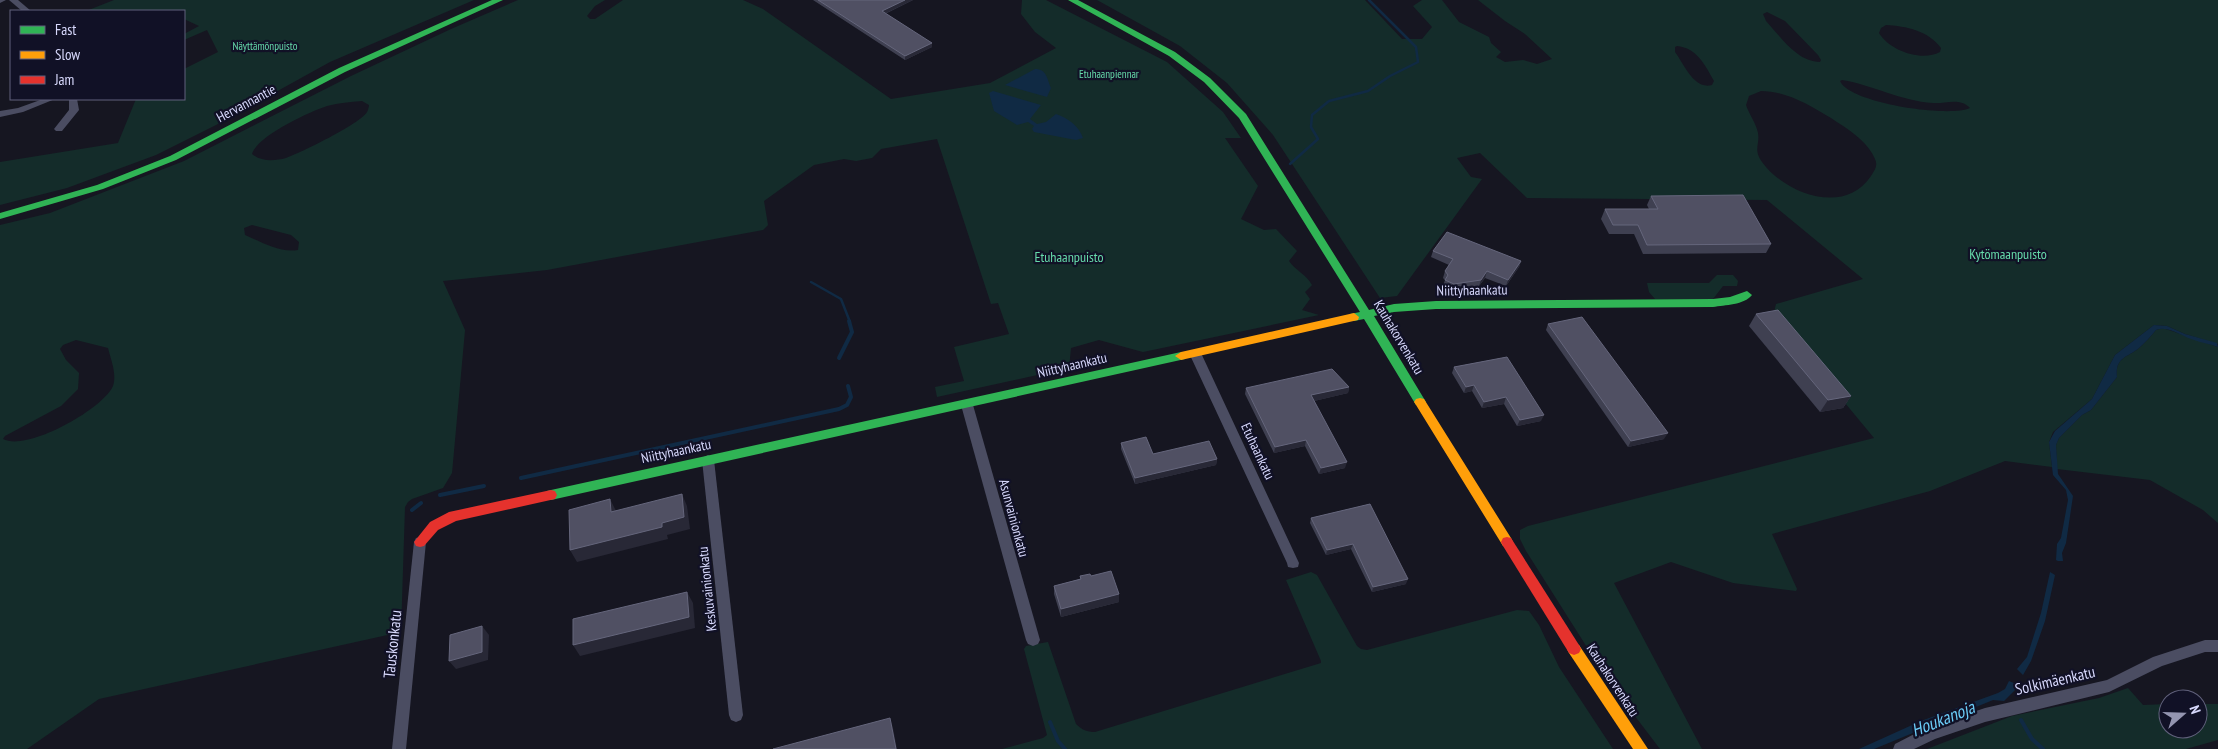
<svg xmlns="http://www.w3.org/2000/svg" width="2218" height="749" font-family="'PT Sans Narrow',sans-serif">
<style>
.green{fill:#142c2a;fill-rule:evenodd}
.water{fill:#102a44}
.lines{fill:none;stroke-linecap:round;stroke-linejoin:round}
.stream-far1{stroke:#102a44;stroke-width:2.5}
.stream{stroke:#102a44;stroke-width:4}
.street{fill:#4b4d62;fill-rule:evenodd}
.fast{fill:#30b455;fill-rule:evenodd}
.slow{fill:#ff9f0a;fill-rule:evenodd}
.jam{fill:#e5322d;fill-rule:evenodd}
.wall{fill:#3f4051}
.shaded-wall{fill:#282836}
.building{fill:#505063;stroke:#65667c}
.labels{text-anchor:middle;stroke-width:4.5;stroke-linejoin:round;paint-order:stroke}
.far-park-label{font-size:11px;fill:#66dbab;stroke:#111126}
.street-label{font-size:14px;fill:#d8d9fd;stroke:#111126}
.park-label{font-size:14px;fill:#66dbab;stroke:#111126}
.near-street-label{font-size:16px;fill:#d8d9fd;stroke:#111126}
.near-water-label{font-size:18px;font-style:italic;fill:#6bcdf8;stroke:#111126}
</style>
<rect width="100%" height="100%" fill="#161621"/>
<!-- green -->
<g class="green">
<polygon points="114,0 474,0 330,62 216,125 156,155 67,188 0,205 0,162 118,143 136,99 184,99 184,69 218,52 207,30 184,40 184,34 199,26 184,19 184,11 86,11"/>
<path d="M518 0H605L595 6 587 16 590 19H595L623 0H743L763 9 891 99 990 83 1056 48 1035 32 1021 14 1022 0H1046L1167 62 1223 112 1241 138H1225L1258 186 1241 219 1264 230 1276 229 1297 251 1289 261C1296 271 1306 274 1312 285L1305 292 1310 299 1302 310 1319 315 1143 352 1099 340 1071 348 1069 368 937 397 935 387 964 381 954 347 1009 334 998 303 991 304 937 139 881 149 872 158 856 161 844 159 814 165 764 201 768 225 763 230 547 270 443 281 465 330 452 473 443 488 412 499 408 502 405 507 401 632 99 699 27 749H0V225L50 213 184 161 351 76 451 29ZM362 101 369 105C369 106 368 111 367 112 360 124 300 153 286 158 275 161 261 162 252 154 257 136 309 112 327 106 339 103 350 102 362 101ZM252 225 291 235 299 242 298 250C279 253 262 242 245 235L244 228ZM76 340 108 348C111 360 117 374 113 386 103 409 27 452 3 439L5 436 61 406 78 389 79 373 66 360 60 349 63 345Z"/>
<path d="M1097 0H1365L1402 39H1422L1432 27 1413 6 1422 0H1442L1459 22 1489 37 1491 43 1501 52 1496 57 1505 62 1523 60 1537 64 1552 59 1525 34 1505 21 1478 0H2218V344L2185 334 2167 326 2154 325 2115 355 2092 399 2053 432 2049 442 2052 467 2005 461 1930 491 1772 534 1797 589 1796 591 1733 583 1671 562 1614 583 1702 749H1660L1609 682 1526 551 1520 539V530L1528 526 1874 438 1773 316 1776 304 1863 279 1767 200 1527 198 1480 153 1457 158 1471 177 1482 179 1397 296 1380 298 1273 135 1227 83 1180 46ZM1767 12 1785 21 1818 55 1821 60 1820 62C1797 62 1780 36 1766 21L1763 14ZM1886 25C1906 26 1929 31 1941 48L1940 52C1922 62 1890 51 1879 33L1881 28ZM1677 46C1697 48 1705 65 1714 81L1712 85C1694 90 1684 64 1675 52V47ZM1842 80C1873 85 1901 101 1933 103 1945 104 1960 97 1970 108 1949 118 1849 103 1840 81ZM1761 91C1787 91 1809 105 1831 118 1846 128 1868 141 1875 159 1878 166 1875 170 1871 176 1845 216 1785 194 1762 162 1753 149 1760 145 1758 133 1756 123 1749 114 1746 105L1749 96Z"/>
<polygon points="1717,275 1733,275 1738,281 1737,286 1723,286 1713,299 1655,299 1649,292 1647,283 1709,283"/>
<path d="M2163 328 2218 347V523L2203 510 2150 480 2057 469 2056 445 2059 438 2082 415 2091 410 2117 377C2115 357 2127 358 2139 348 2146 342 2150 337 2156 330Z"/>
<path d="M1311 572 1317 575 1357 646 1361 649 1367 650 1517 610 1529 611 1539 625 1559 667 1613 749H1002L1043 738 1047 735 1024 649 1026 646 1048 642 1076 724C1082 730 1087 732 1095 732L1321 663V661L1286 580Z"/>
<polygon points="2128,688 2143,705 2168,704 2168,729 2198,729 2198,704 2218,704 2218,740 2186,749 1927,749 2012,716 2099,698"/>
</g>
<!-- water -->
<g class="water">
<path d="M1035 69C1047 69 1047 79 1051 88L1047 97 1005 85Z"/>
<path d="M993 91 1041 105 1030 119 1037 124 1046 122 1056 114C1068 118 1079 126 1083 138L1076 140 1034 132 1032 129 1034 126 1028 122 1017 125 994 111 989 93Z"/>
<path d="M2154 325 2167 326 2185 334 2217 343 2218 347C2210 344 2202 343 2194 340 2182 337 2169 325 2156 330 2151 336 2146 342 2139 348 2127 358 2115 357 2117 377L2091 410 2082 415 2059 438 2056 445 2058 474 2073 496 2066 543 2062 553 2063 561H2058L2056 560 2057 544 2061 538 2068 500 2066 490 2053 475 2049 442 2055 431 2092 399 2115 355Z"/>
<polygon points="2050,572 2055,575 2045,621 2031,661 2023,675 2017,669 2027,657 2041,613"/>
<polygon points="2009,681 2016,684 2018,687 2004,701 1993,700 1874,749 1859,749 1921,721 1998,693 2005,689"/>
</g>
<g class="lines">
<!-- stream-far1 -->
<g class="stream-far1">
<polyline points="1290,164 1318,139 1311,127 1312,115 1329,101 1368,91 1390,76 1418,62 1416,47 1369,0"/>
<polyline points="811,282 841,299 850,322"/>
</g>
<!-- stream -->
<g class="stream">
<polyline points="839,358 852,332 849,321"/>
<polyline points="521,478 839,409 847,405 851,397 848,386"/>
<polyline points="440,495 484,486"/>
<polyline points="412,510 421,503"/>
<polyline points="2021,720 2032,739 2043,749"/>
<polyline points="1050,722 1058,741 1065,749"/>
</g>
<!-- street -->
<g class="street">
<polygon points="0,0 6,0 0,3"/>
<polygon points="9,0 18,0 31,11 22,11"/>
<polygon points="43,99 55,99 23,112 0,117 0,111 18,108"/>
<polygon points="69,99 77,99 79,110 62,131 56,131 54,129 69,110"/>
<polygon points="1195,349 1201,353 1299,563 1298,567 1293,568 1288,567 1287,563 1189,353"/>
<polygon points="967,401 971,402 973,405 1040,640 1038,644 1033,646 1028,644 1026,640 961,405 963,402"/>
<polygon points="708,455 712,457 714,460 743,715 741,720 736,722 731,720 729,715 702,460 704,457"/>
<polygon points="420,537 424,538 426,542 406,749 392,749 414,542 416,538"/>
<polygon points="2205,640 2218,640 2218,652 2205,652 2162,666 2109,692 1985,722 1935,739 1914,749 1893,749 1895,744 1926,728 1985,708 2107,680 2153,657"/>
</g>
<!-- fast -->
<g class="fast">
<polygon points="492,0 503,0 345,72 176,160 103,189 0,219 0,213 97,185 170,156 339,68"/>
<path d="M1068 0H1078L1175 52 1210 78 1246 114 1369 310 1394 304 1436 301 1713 299 1730 297 1747 291 1752 295C1744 305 1725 305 1713 307L1436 309 1394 312 1374 316 1426 402 1424 405H1416L1364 319 1354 321 1350 320 1349 317 1350 314 1360 312 1239 118 1204 82 1169 56Z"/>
<polygon points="1181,352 1187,356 1185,359 551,500 547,499 545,495 547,491 551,490"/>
</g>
<!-- slow -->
<g class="slow">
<polygon points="1354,313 1359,317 1358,320 1181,360 1175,356 1181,352"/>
<polygon points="1420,398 1424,399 1511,538 1513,542 1511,546 1507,547 1503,546 1416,405 1414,402 1416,399"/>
<polygon points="1574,643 1579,645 1648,749 1633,749 1569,653 1567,649 1569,645"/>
</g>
<!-- jam -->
<g class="jam">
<polygon points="551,490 555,491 557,495 555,499 456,521 438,530 424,546 420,547 416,546 414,542 430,522 449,512"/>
<polygon points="1507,537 1511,538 1579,645 1581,649 1579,653 1574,655 1569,653 1503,546 1501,542 1503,538"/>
</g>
</g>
<!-- wall -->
<g class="wall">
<polygon points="813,0 913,0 885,14 932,47 905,60"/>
<polygon points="1651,196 1771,244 1766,253 1643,254 1634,234 1609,234 1601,219 1605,209 1649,209 1647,205"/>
<polygon points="1433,251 1521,261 1519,267 1506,286 1485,278 1479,286 1452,290 1443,286 1445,280 1443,278 1445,271 1449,265 1431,257"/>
<polygon points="1756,314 1851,396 1843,408 1820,412 1749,326"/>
<polygon points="1548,324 1664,439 1628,447 1546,330"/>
<polygon points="1507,357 1541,421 1517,426 1504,404 1482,408 1472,391 1464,393 1452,373 1454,367"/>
<polygon points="1349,387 1348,393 1314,401 1345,468 1319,474 1305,446 1274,453 1245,394 1246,388"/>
<polygon points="1121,443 1153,454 1217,459 1216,465 1135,484 1121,449"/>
<polygon points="1370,504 1406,584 1372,592 1351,549 1326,555 1310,523 1311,518"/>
<polygon points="1080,576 1091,576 1119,602 1061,617 1054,594 1054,586 1080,579"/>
</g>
<!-- shaded-wall -->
<g class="shaded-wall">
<polygon points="905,0 913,0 882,15 882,11"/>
<polygon points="932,43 932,47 905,60 905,56"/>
<polygon points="1521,261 1519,267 1506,286 1508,280"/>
<polygon points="1487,271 1485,278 1479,286 1481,280"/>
<polygon points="1474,385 1472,391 1464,393 1466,387"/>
<polygon points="1349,387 1348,393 1310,402 1311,395"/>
<polygon points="1851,396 1843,408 1820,412 1828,400"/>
<polygon points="1506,397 1504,404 1482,408 1484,402"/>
<polygon points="1544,415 1541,421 1517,426 1520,420"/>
<polygon points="1668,433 1664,439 1628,447 1631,441"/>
<polygon points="1306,440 1305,446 1274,453 1275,447"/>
<polygon points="1217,459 1216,465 1135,484 1135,478"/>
<polygon points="1347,462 1345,468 1319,474 1321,468"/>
<polygon points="682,494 687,506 690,529 667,535 668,539 577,562 570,550 662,523"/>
<polygon points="610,499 616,511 611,512"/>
<polygon points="1353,544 1351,549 1326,555 1327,550"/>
<polygon points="1408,579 1406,584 1372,592 1373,587"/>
<polygon points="687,592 693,603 695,628 580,656 573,645"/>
<polygon points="1119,594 1119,602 1061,617 1061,609"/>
<polygon points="482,626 489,635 488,660 456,669 449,661"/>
<polygon points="890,718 893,728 897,749 896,749"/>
</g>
<!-- building -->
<g class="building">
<polygon points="818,0 905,0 882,11 932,43 905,56"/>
<polygon points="1743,195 1771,244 1647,245 1638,225 1613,225 1605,209 1658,209 1651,196"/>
<polygon points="1447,232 1521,261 1508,280 1487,271 1481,280 1454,284 1445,280 1448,275 1445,271 1453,259 1433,251"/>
<polygon points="1778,310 1851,396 1828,400 1756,314"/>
<polygon points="1582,317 1668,433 1631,441 1548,324"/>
<polygon points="1507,357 1544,415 1520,420 1506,397 1484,402 1474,385 1466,387 1454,367"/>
<polygon points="1332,369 1349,387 1311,395 1347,462 1321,468 1306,440 1275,447 1246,388"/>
<polygon points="1146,437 1153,454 1209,441 1217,459 1135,478 1121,443"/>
<polygon points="682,494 684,517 662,523 662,527 570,550 569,510 610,499 611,512"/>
<polygon points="1370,504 1408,579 1373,587 1353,544 1327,550 1311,518"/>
<polygon points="1111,571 1119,594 1061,609 1054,586 1081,579 1080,576 1090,574 1091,576"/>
<polygon points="687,592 689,617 573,645 573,619"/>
<polygon points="482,626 482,652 449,661 450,635"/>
<polygon points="890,718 896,749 773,749"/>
</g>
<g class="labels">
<!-- far-park labels -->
<g class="far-park-label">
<text x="265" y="50">Näyttämönpuisto</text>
<text x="1109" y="78">Etuhaanpiennar</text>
</g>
<!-- street labels -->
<g class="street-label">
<text transform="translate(246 103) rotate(-28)" y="5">Hervannantie</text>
<text transform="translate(1472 290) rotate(-1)" y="5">Niittyhaankatu</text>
<text transform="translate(1399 337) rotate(59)" y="5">Kauhakorvenkatu</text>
<text transform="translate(1072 365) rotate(-13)" y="5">Niittyhaankatu</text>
<text transform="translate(676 451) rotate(-12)" y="5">Niittyhaankatu</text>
<text transform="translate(1258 451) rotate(65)" y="5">Etuhaankatu</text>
<text transform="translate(1014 518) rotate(75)" y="5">Asunvainionkatu</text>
<text transform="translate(707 589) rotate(-96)" y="5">Keskuvainionkatu</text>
<text transform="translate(1613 680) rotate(57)" y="5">Kauhakorvenkatu</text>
</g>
<!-- park labels -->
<g class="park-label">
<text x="2008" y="259">Kytömaanpuisto</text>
<text x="1069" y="262">Etuhaanpuisto</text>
</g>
<!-- near-street labels -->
<g class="near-street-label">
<text transform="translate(392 644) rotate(-84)" y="6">Tauskonkatu</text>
<text transform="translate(2055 680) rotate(-13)" y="6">Solkimäenkatu</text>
</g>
<!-- near-water labels -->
<g class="near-water-label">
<text transform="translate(1943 719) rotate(-22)" y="6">Houkanoja</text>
</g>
</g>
<!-- legend -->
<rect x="10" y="10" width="175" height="90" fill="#111126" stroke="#61617c"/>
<rect x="20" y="26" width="25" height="8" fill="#30b455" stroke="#61617c"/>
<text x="55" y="35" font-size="15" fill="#d8d9fd">Fast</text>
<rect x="20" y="51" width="25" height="8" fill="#ff9f0a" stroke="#61617c"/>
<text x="55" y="60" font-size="15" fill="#d8d9fd">Slow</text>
<rect x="20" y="76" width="25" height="8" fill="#e5322d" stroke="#61617c"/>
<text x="55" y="85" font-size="15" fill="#d8d9fd">Jam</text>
<!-- north arrow -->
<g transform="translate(2183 714) rotate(70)"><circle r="24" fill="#111126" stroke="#61617c"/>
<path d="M0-4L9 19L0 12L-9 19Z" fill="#9495b0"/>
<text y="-8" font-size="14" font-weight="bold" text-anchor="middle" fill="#d8d9fd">N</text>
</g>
</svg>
